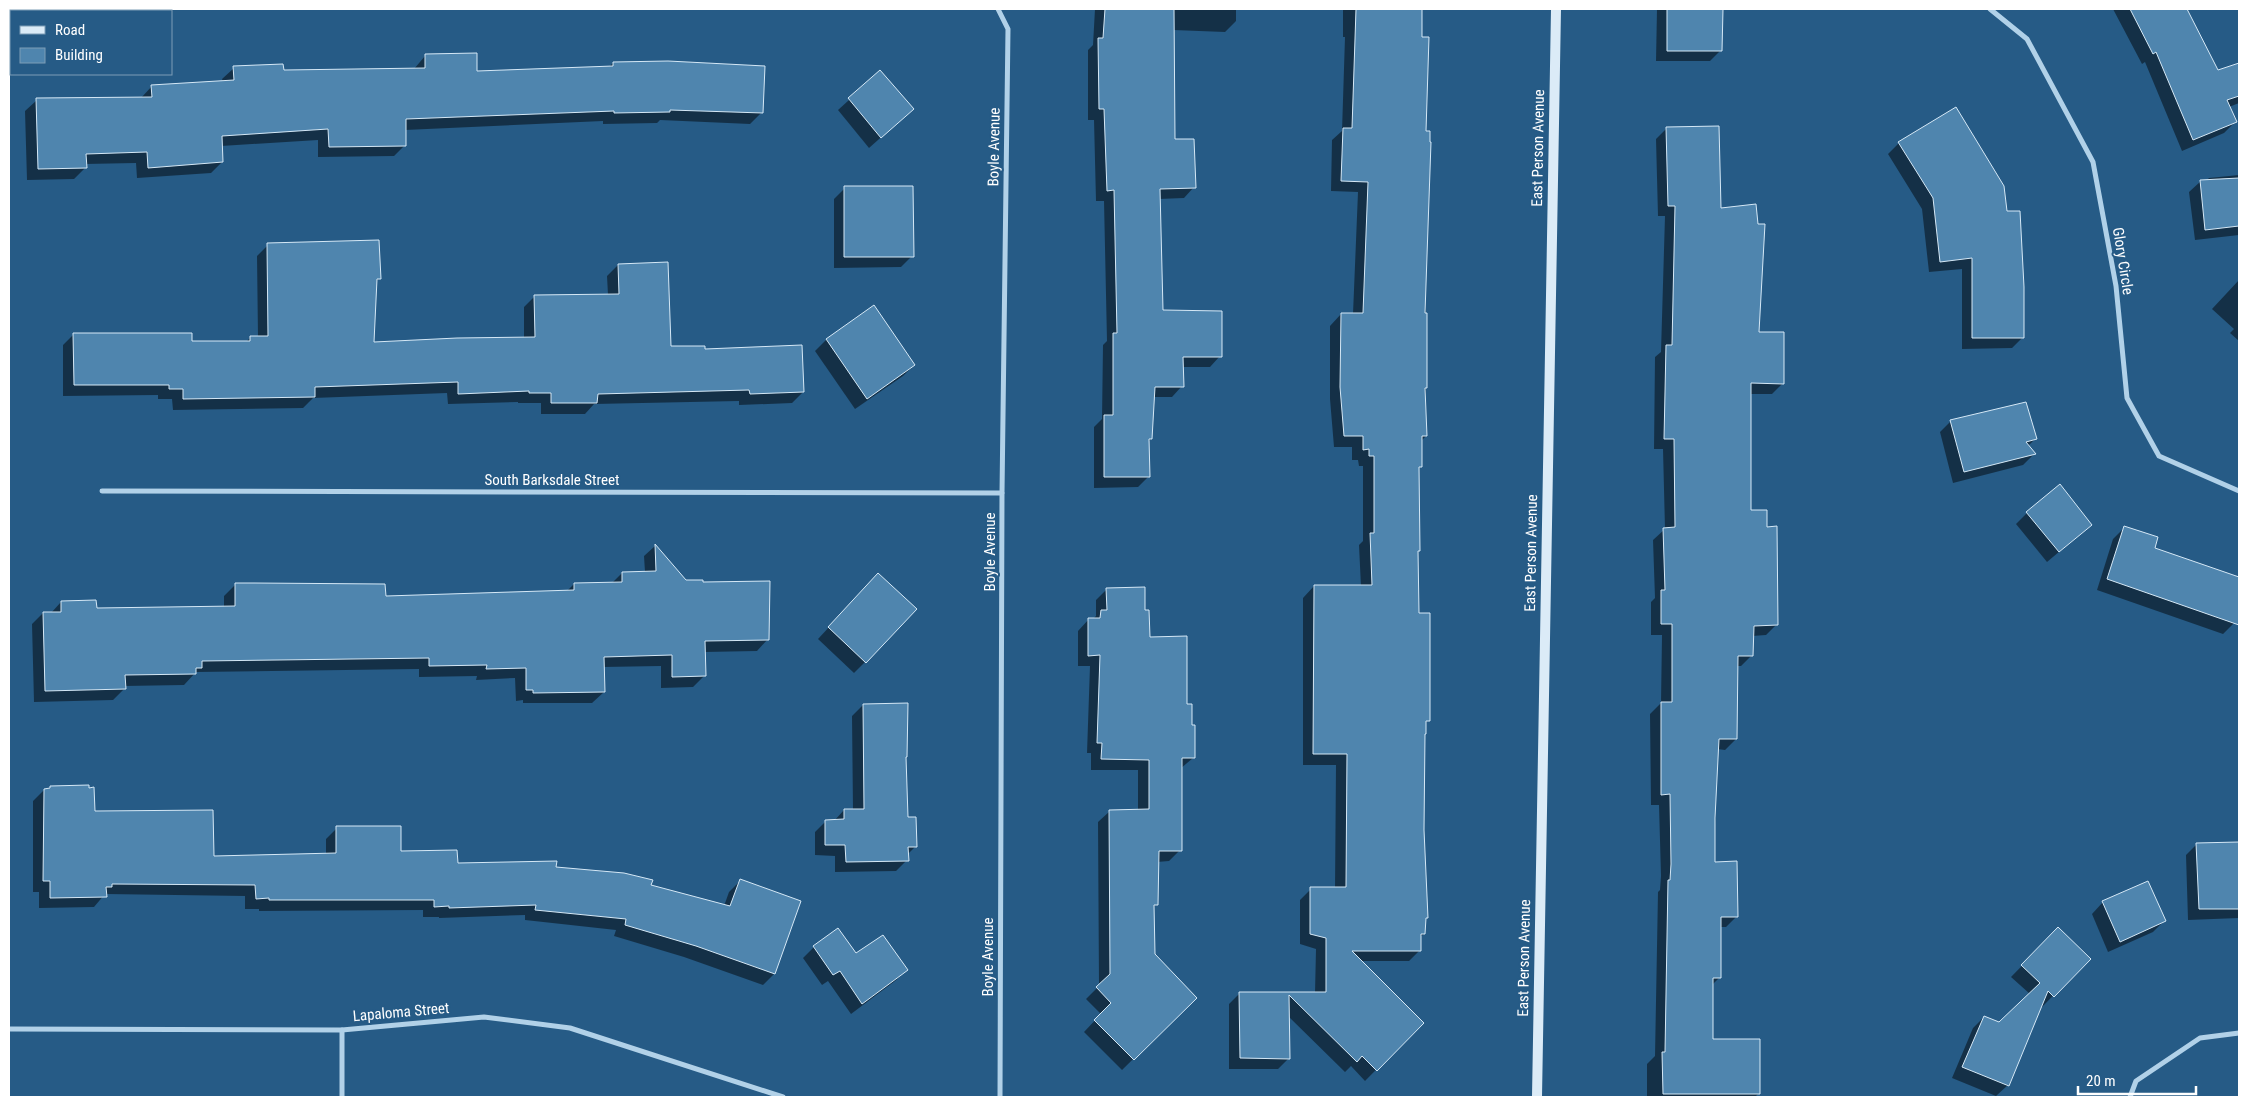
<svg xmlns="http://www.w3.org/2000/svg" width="2248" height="1106" font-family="'Roboto Condensed',sans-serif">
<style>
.shadow{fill:#0007}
.building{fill:#4f85ae;stroke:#d5e8f6}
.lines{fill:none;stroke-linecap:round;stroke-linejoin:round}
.minor{stroke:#b1d1e8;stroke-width:5}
.secondary{stroke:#dbebf7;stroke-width:10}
.labels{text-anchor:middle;stroke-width:4;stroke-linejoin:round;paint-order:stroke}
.street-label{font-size:15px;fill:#fff;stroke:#265b86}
</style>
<rect width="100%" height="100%" fill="#265b86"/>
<!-- shadow -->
<g class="shadow">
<polygon points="1095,9 1236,9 1236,21 1225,32 1173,30 1174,140 1194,187 1184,198 1159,199 1161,312 1220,356 1210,367 1182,367 1182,386 1172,397 1153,397 1151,439 1148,442 1149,476 1138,487 1094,488 1094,427 1102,419 1103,345 1107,341 1104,201 1096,201 1094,120 1088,120 1088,50 1093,45"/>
<polygon points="1343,9 1421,9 1425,132 1426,436 1421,441 1421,466 1418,469 1417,552 1418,614 1428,720 1425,723 1423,735 1424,934 1420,937 1420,950 1409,961 1361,961 1422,1023 1365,1081 1351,1066 1345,1072 1288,1016 1289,1058 1278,1069 1229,1069 1229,1004 1240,993 1315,993 1316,949 1300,944 1300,900 1311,889 1335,889 1336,765 1303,765 1303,598 1314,586 1361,587 1359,545 1363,541 1363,466 1359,466 1358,460 1352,460 1352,447 1334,447 1330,399 1330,326 1341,314 1353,314 1358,192 1331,191 1332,140 1342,131 1345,37 1343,37"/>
<polygon points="1657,9 1722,9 1721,50 1710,61 1656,61"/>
<polygon points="2113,9 2185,9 2217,71 2239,65 2239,103 2229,107 2235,122 2224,133 2182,151 2145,62 2142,64"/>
<polygon points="425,56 476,72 609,67 613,63 761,113 750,124 660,120 657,123 603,124 603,121 405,130 405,145 394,156 318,157 318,140 221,146 222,162 211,173 137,178 136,163 85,164 85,168 74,179 27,180 25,111 37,100 141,98 152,86 223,82 222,79 234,68 283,71 414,69"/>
<polygon points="880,72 913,109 869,148 838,110"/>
<polygon points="1667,128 1720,209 1758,334 1783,383 1772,394 1750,394 1750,511 1766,528 1777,624 1766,635 1752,636 1752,655 1741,666 1736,666 1736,739 1725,750 1717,749 1714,863 1737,916 1726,927 1719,927 1720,977 1712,985 1712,1040 1759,1093 1755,1097 1647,1097 1647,1064 1655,1056 1658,892 1660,890 1661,876 1659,805 1651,805 1650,714 1661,703 1662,635 1651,635 1651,602 1655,598 1653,540 1665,529 1663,449 1654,449 1655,357 1661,352 1665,216 1658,216 1656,139"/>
<polygon points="1899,143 2023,337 2012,348 1962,349 1962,269 1929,272 1922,209 1888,154"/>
<polygon points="2239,175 2239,235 2195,240 2189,192 2201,181 2206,181 2209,178"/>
<polygon points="845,188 912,256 901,267 834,268 834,199"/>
<polygon points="268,245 379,278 376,282 373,344 524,339 524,307 535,296 608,295 607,276 618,265 670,348 704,350 803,392 792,403 739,405 739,401 594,404 585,414 541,414 541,403 518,403 518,402 448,404 447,393 313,398 303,408 173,410 172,399 158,399 158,395 63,396 63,345 74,334 191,342 245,343 250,338 258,338 257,256"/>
<polygon points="2239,280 2239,341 2230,333 2234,329 2212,309"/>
<polygon points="873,307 914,365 903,376 855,409 815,351 826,340"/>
<polygon points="1951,421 2036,438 2028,446 2034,454 2023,465 1953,483 1940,432"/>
<polygon points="2027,513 2091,525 2047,562 2016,524"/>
<polygon points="2124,528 2153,549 2239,579 2239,609 2234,623 2223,634 2097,590 2113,539"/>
<polygon points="655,546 686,581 702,584 768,639 757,651 704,652 704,676 693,687 661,688 661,666 603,667 604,692 592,703 523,703 523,700 516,701 515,678 476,680 477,676 419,677 419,669 196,672 184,685 124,686 124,689 113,700 34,702 32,624 43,613 51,613 61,602 95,609 224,607 224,596 235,585 385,598 566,592 574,584 612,583 622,573 645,572 644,556"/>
<polygon points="868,585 865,662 854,673 818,639"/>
<polygon points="1107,589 1143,612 1148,638 1186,705 1193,758 1180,769 1180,850 1169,861 1157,862 1156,904 1153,908 1154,955 1195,998 1122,1070 1084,1032 1101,1014 1086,999 1099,986 1098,822 1110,811 1138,810 1138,770 1091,770 1091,753 1087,753 1090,666 1078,666 1078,631 1089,619 1093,619 1096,616 1096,600"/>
<polygon points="863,705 904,758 907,818 915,847 907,855 907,860 896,871 835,872 835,856 815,855 815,832 826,821 834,821 844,810 853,810 852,716"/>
<polygon points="51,787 94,812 213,857 326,854 326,839 337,828 400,852 456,865 555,868 650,886 724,906 729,892 740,881 799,902 774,974 763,985 684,957 614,936 616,930 525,920 525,915 439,918 439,917 423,917 423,910 259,911 259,909 245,909 245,896 105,894 94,907 39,908 39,892 33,892 33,801 44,790"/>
<polygon points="2239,843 2239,918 2188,920 2186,855 2197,844"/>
<polygon points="2103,902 2164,921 2153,932 2108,952 2092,914"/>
<polygon points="2058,929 2089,959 2042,1007 2041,1005 2008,1085 1996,1096 1952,1078 1973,1028 1984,1017 1999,1023 2030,994 2011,977"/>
<polygon points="814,947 856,955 906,970 895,981 851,1014 828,981 822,985 803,958"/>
</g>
<!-- building -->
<g class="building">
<polygon points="1105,9 1174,9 1175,139 1194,139 1196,188 1160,189 1163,310 1222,311 1222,357 1183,357 1184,387 1155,387 1152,439 1149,439 1150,477 1104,477 1104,415 1113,415 1113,333 1117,333 1114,190 1107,191 1104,109 1099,109 1098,38 1103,38"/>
<polygon points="1356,9 1422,9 1422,37 1429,37 1426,131 1430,131 1430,142 1431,142 1425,313 1427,313 1427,388 1425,388 1427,436 1422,436 1422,467 1419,467 1420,551 1418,551 1419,613 1430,613 1430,721 1426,721 1426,734 1425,734 1424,830 1428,918 1426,918 1425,934 1421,934 1421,951 1352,951 1424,1023 1377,1071 1362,1056 1357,1062 1289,995 1290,1059 1240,1058 1239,992 1326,992 1326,938 1310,934 1310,887 1346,887 1347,754 1313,754 1314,585 1372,585 1370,533 1374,533 1374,456 1369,456 1369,449 1363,450 1363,436 1344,436 1340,387 1341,313 1363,313 1368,182 1341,181 1343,128 1352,128"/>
<polygon points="1667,9 1723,9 1722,51 1667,51"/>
<polygon points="2130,9 2187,9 2218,70 2239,63 2239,96 2227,100 2237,122 2193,140 2156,52 2153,54"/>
<polygon points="477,53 477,71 613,66 613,62 668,61 765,66 763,113 670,110 670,112 614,113 614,111 406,119 406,146 329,147 328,129 222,136 223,162 148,168 147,152 86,154 87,168 38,169 36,98 152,97 151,85 234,80 233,66 283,64 284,70 425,68 425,54"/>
<polygon points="880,70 914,109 881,138 848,98"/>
<polygon points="1956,107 2004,186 2007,211 2020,211 2024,287 2024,338 1972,338 1972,258 1940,262 1933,198 1898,142"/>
<polygon points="1719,126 1721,208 1756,204 1758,224 1765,224 1759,332 1784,332 1784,384 1751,383 1751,510 1767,510 1767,527 1777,526 1778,625 1754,626 1753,656 1738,656 1737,739 1719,739 1715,818 1715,862 1737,861 1738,917 1721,917 1721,978 1713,978 1713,1039 1760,1039 1760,1094 1663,1094 1662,1052 1665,1052 1668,880 1670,880 1671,864 1670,794 1661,795 1661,702 1672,702 1672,624 1661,624 1661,590 1665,590 1663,528 1675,527 1674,439 1664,439 1666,345 1672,345 1675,206 1668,206 1666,127"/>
<polygon points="2239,178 2239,226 2205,230 2200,180"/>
<polygon points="844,186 913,186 914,257 844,257"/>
<polygon points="379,240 381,279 377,279 374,342 457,338 535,337 534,295 619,294 618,264 668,262 671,346 705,346 705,349 802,345 804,392 750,394 749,390 598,394 597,403 551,403 551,393 529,393 529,391 458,394 458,382 315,387 315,397 183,399 183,389 169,389 169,385 74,385 73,333 192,333 192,341 250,341 250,336 268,336 267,243"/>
<polygon points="874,305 915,365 867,399 826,339"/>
<polygon points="2026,402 2037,439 2026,442 2036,454 1964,472 1950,420"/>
<polygon points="2060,484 2092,525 2059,552 2026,512"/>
<polygon points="2124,526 2158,537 2155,548 2239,577 2239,625 2107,579"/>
<polygon points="655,544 686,580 703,580 703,582 770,581 769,640 705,641 706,676 672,677 672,655 604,657 605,692 533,693 533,690 526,690 526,668 486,669 487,665 429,666 429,658 202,661 202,668 196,668 196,674 125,675 126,689 45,691 43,612 61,612 61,601 96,600 97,608 235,606 235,583 254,583 385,584 386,596 574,590 574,583 622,582 622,572 656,571"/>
<polygon points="878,573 917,609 866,663 828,627"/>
<polygon points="1145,587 1145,610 1149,610 1150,637 1187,636 1187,704 1192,704 1192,725 1195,725 1195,758 1182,758 1182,851 1159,851 1158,905 1154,905 1155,954 1197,998 1134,1060 1094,1020 1111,1003 1096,987 1110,974 1109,810 1149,809 1149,760 1101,759 1102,743 1097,743 1100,655 1088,656 1088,618 1100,618 1101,610 1107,610 1106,588"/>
<polygon points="908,703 907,757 906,757 908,817 916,817 917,847 908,847 909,861 846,862 845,845 825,845 825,820 844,819 844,809 864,809 863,704"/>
<polygon points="89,785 89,788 94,787 95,811 213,810 214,856 336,853 336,826 401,826 401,851 457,850 458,863 557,861 556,867 624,873 653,880 651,885 730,906 740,879 801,901 775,974 696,946 625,925 626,919 535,910 536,905 449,908 449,906 434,907 434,900 269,900 269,898 256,899 255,885 112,884 112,887 106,887 107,897 50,898 50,881 43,881 44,789 50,788 50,786"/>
<polygon points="2239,842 2239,909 2199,909 2196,843"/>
<polygon points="2148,881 2166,921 2120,942 2102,901"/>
<polygon points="2058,927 2091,959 2054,997 2048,991 2009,1086 1962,1067 1984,1016 1999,1022 2040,983 2021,965"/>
<polygon points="838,928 856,953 883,935 908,970 862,1004 840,971 833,975 813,946"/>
</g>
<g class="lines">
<!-- minor -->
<g class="minor">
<polyline points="998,9 1008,29 1002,493 1000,1097"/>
<polyline points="1990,9 2027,39 2093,162 2116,286 2127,398 2159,456 2239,491"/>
<polyline points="102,491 1002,493"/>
<polyline points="9,1029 342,1030 484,1017 570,1028 783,1097"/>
<polyline points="342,1030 342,1097"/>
<polyline points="2130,1097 2136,1081 2200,1038 2239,1033"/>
</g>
<!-- secondary -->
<polyline class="secondary" points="1537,1097 1556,9"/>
</g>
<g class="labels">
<!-- street labels -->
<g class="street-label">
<text transform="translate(994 147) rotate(-89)" y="5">Boyle Avenue</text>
<text transform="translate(1538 148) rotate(-89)" y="5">East Person Avenue</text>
<text transform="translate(2123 261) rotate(81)" y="5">Glory Circle</text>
<text x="552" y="485">South Barksdale Street</text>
<text transform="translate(990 552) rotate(-90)" y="5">Boyle Avenue</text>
<text transform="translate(1531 553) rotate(-89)" y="5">East Person Avenue</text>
<text transform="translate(988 957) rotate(-90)" y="5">Boyle Avenue</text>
<text transform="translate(1524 958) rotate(-89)" y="5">East Person Avenue</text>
<text transform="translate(401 1012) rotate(-5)" y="5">Lapaloma Street</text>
</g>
</g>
<!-- border -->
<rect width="2248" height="1106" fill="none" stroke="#ffffff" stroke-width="20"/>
<!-- legend -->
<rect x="10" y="10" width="162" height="65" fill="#265b86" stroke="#7d9db6"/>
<rect x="20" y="26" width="25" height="8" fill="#dbebf7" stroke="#7d9db6"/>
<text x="55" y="35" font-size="15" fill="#ffffff">Road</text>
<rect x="20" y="48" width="25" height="15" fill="#4f85ae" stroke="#7d9db6"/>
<text x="55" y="60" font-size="15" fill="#ffffff">Building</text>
<!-- scale -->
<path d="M2078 1086v8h118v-8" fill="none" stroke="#ffffff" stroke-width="2.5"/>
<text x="2086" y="1086" font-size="15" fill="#ffffff" stroke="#265b86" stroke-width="4" paint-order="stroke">20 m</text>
</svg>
